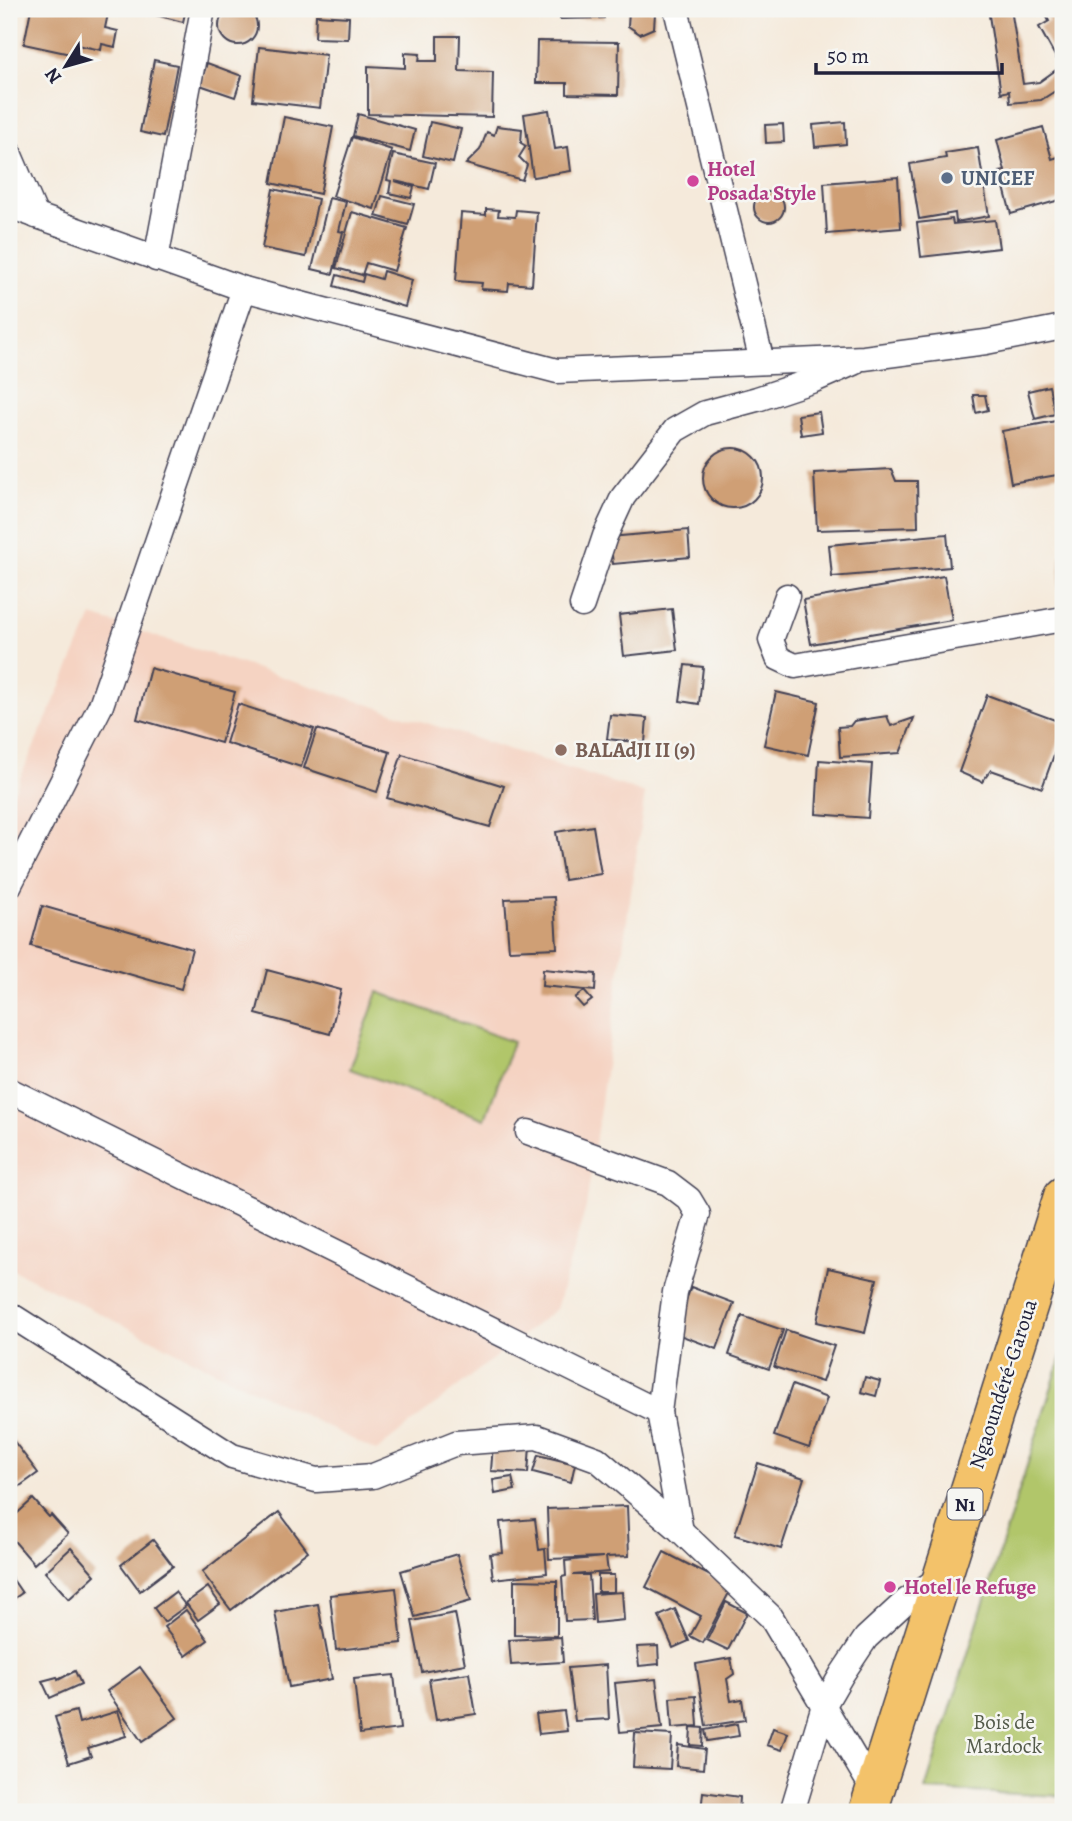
<svg xmlns="http://www.w3.org/2000/svg" width="1072" height="1821" font-family="Alegreya,serif">
<style>
.built{fill:#f5d3c2}
.green{fill:#b1c66a;stroke:#6a7452;stroke-width:2}
.building{fill:#cf9f74}
.lines{fill:none;stroke-linecap:round;stroke-linejoin:round}
.minor-casing{stroke:#424053;stroke-width:27}
.trunk-casing{stroke:#424053;stroke-width:41}
.minor{stroke:#fff;stroke-width:24}
.trunk{stroke:#f3c26a;stroke-width:38}
.service-dot{fill:#5c6f8a;stroke:#f6f6f2;stroke-width:2.5}
.hotel-dot{fill:#d1479c;stroke:#f6f6f2;stroke-width:2.5}
.education-dot{fill:#8d6e63;stroke:#f6f6f2;stroke-width:2.5}
.labels{text-anchor:middle;stroke-width:5;stroke-linejoin:round;paint-order:stroke}
.shield{fill:#f6f6f2;stroke:#626272;stroke-width:2}
.shield-label{font-size:19px;font-weight:bold;fill:#22223b}
.hotel-label{font-size:21px;font-weight:bold;fill:#b23c85;stroke:#f6f6f2;text-anchor:start}
.service-label{font-size:21px;font-weight:bold;fill:#4e5e75;stroke:#f6f6f2;text-anchor:start}
.education-label{font-size:21px;font-weight:bold;fill:#785e54;stroke:#f6f6f2;text-anchor:start}
.street-label{font-size:21px;fill:#22223b;stroke:#f6f6f2}
.park-label{font-size:21px;fill:#545b4b;stroke:#f6f6f2}
</style>
<rect width="100%" height="100%" fill="#f6f6f2"/>
<filter id="ink" filterUnits="userSpaceOnUse"><feTurbulence type="fractalNoise" baseFrequency=".0143" numOctaves="2"/><feDisplacementMap in="SourceGraphic" scale="14" xChannelSelector="R" yChannelSelector="G"/><feConvolveMatrix kernelMatrix="1 2 1 2 8 2 1 2 1" color-interpolation-filters="sRGB"/></filter>
<filter id="wash" filterUnits="userSpaceOnUse"><feTurbulence type="fractalNoise" baseFrequency=".00686" numOctaves="4" result="noise"/><feDisplacementMap in="SourceGraphic" scale="28" xChannelSelector="R" yChannelSelector="G"/><feGaussianBlur stdDeviation="1.57" result="paint"/><feColorMatrix in="noise" values="0 0 0 0 0 0 0 0 0 0 0 0 0 0 0 0 0 1.4 0 .05"/><feComposite in="paint" operator="in"/></filter>
<g filter="url(#wash)">
<rect width="100%" height="100%" fill="#f5eadb"/>
<!-- built -->
<polygon class="built" points="92,616 645,793 586,1207 556,1309 376,1451 9,1268 9,803"/>
<!-- green -->
<g class="green">
<polygon points="378,992 513,1042 485,1119 350,1069"/>
<polygon points="1063,1351 1063,1796 925,1790"/>
</g>
<g id="blocks">
<!-- building -->
<g class="building">
<circle cx="238" cy="26" r="19"/>
<polygon points="31,9 109,9 105,28 118,31 115,47 102,44 101,50 77,45 75,55 24,44"/>
<polygon points="133,9 186,9 183,22"/>
<polygon points="560,9 604,9 604,18 560,19"/>
<polygon points="634,9 649,9 655,13 654,28 640,34 628,26 629,11"/>
<polygon points="988,9 1011,9 1023,84 1039,82 1063,65 1063,86 1041,100 1010,103 1009,91 1001,93"/>
<polygon points="1043,9 1063,9 1063,63 1060,65 1039,27 1049,21"/>
<polygon points="316,15 349,17 348,39 315,38"/>
<polygon points="437,36 460,36 459,71 493,72 492,117 368,114 368,66 405,68 405,53 420,54 419,61 437,61"/>
<polygon points="537,41 619,42 618,95 567,94 567,83 536,83"/>
<polygon points="259,47 326,55 320,108 253,100"/>
<polygon points="154,60 177,65 163,137 140,132"/>
<polygon points="207,63 242,76 235,97 200,85"/>
<polygon points="549,110 555,149 568,147 571,171 533,177 524,114"/>
<polygon points="358,114 415,130 410,151 353,136"/>
<polygon points="284,117 333,127 320,194 271,183"/>
<polygon points="430,122 461,129 453,163 423,156"/>
<polygon points="845,122 846,144 815,147 813,125"/>
<polygon points="783,124 784,142 766,143 765,125"/>
<polygon points="497,126 522,129 521,143 526,146 519,157 527,165 522,180 466,164 480,150 487,132 494,135"/>
<polygon points="1043,127 1052,159 1058,157 1063,175 1063,199 1011,214 1000,172 1005,171 997,140"/>
<polygon points="352,137 392,150 374,209 333,196"/>
<polygon points="978,148 989,216 956,222 955,213 919,219 910,164 946,158 945,153"/>
<polygon points="393,154 435,163 429,189 395,181 414,187 411,198 389,193 391,181 387,180"/>
<polygon points="898,177 901,228 827,234 824,183"/>
<polygon points="273,189 318,199 306,257 262,248"/>
<circle cx="769" cy="207" r="15"/>
<polygon points="382,196 414,204 408,225 376,216"/>
<polygon points="329,198 346,202 339,231 343,232 333,274 312,269"/>
<polygon points="486,209 499,210 498,216 515,217 516,210 537,212 532,285 509,283 508,291 481,289 482,283 456,281 461,213 486,215"/>
<polygon points="352,212 407,228 394,271 366,263 362,275 336,268"/>
<polygon points="952,219 953,224 995,220 999,248 921,257 917,223"/>
<polygon points="383,271 412,280 405,307 334,286 337,275 362,282 364,274 381,279"/>
<polygon points="1049,386 1055,414 1035,419 1028,391"/>
<polygon points="973,395 985,395 988,410 976,413"/>
<polygon points="819,412 822,432 801,435 798,415"/>
<polygon points="1056,421 1063,474 1011,483 1002,431"/>
<circle cx="733" cy="478" r="30"/>
<polygon points="891,469 896,481 917,481 918,527 817,530 814,473"/>
<polygon points="688,530 690,557 613,564 610,537"/>
<polygon points="947,534 950,567 832,577 829,545"/>
<polygon points="1061,555 1063,555 1063,591 1058,591"/>
<polygon points="944,576 952,620 811,644 803,600"/>
<polygon points="672,609 677,650 624,656 619,615"/>
<polygon points="685,665 703,667 699,704 680,701"/>
<polygon points="150,668 235,692 221,743 137,719"/>
<polygon points="776,692 819,702 808,755 764,745"/>
<polygon points="987,695 1063,723 1063,730 1042,788 991,770 982,782 959,772"/>
<polygon points="238,704 314,729 301,767 226,743"/>
<polygon points="610,715 647,718 645,743 607,739"/>
<polygon points="887,716 891,726 914,718 900,753 840,757 838,727 850,726 854,721"/>
<polygon points="317,729 390,752 377,792 304,768"/>
<polygon points="402,754 504,786 490,827 387,798"/>
<polygon points="819,760 872,764 868,818 816,814"/>
<polygon points="593,826 601,874 564,880 556,832"/>
<polygon points="554,897 557,948 509,950 505,899"/>
<polygon points="42,906 192,949 181,989 31,946"/>
<polygon points="543,969 596,974 595,991 542,986"/>
<polygon points="267,970 341,990 330,1034 256,1014"/>
<polygon points="584,991 592,1000 583,1007 575,998"/>
<polygon points="828,1268 877,1279 865,1333 817,1322"/>
<polygon points="691,1287 734,1303 717,1349 674,1333"/>
<polygon points="742,1316 783,1330 769,1369 729,1355"/>
<polygon points="786,1330 834,1346 822,1382 774,1367"/>
<polygon points="865,1377 880,1381 876,1396 861,1392"/>
<polygon points="792,1385 827,1398 809,1448 774,1436"/>
<polygon points="13,1440 38,1473 9,1494 9,1443"/>
<polygon points="493,1444 530,1446 528,1473 491,1471"/>
<polygon points="538,1455 575,1464 571,1482 533,1472"/>
<polygon points="758,1463 804,1478 781,1549 735,1535"/>
<polygon points="512,1477 515,1490 495,1494 493,1480"/>
<polygon points="33,1499 49,1517 51,1515 68,1534 34,1564 9,1535 9,1521"/>
<polygon points="627,1506 629,1556 606,1557 608,1572 573,1575 589,1575 592,1620 565,1621 562,1577 566,1576 565,1561 603,1557 549,1559 547,1509"/>
<polygon points="279,1512 308,1551 231,1610 202,1572"/>
<polygon points="535,1519 539,1550 545,1549 547,1573 493,1579 490,1554 503,1553 500,1522"/>
<polygon points="153,1540 173,1566 140,1591 121,1565"/>
<polygon points="71,1548 95,1575 69,1599 45,1572"/>
<polygon points="664,1552 732,1587 703,1643 690,1636 701,1616 646,1587"/>
<polygon points="457,1554 471,1601 415,1617 401,1571"/>
<polygon points="9,1574 22,1593 9,1602"/>
<rect x="598" y="1575" width="16" height="17"/>
<polygon points="514,1580 557,1581 557,1636 514,1635"/>
<polygon points="208,1587 220,1604 198,1620 186,1603"/>
<polygon points="396,1588 402,1643 336,1650 330,1595"/>
<polygon points="175,1592 186,1606 164,1622 154,1608"/>
<polygon points="622,1592 624,1620 595,1623 593,1594"/>
<polygon points="726,1602 747,1613 728,1650 707,1640"/>
<polygon points="318,1604 332,1679 289,1687 275,1612"/>
<polygon points="675,1609 689,1641 673,1648 659,1616"/>
<polygon points="186,1610 208,1640 186,1656 164,1627"/>
<polygon points="455,1613 465,1664 422,1672 412,1621"/>
<polygon points="561,1637 563,1662 511,1665 509,1640"/>
<polygon points="658,1646 659,1664 639,1666 637,1647"/>
<polygon points="731,1658 734,1674 727,1679 731,1701 742,1699 745,1720 706,1726 696,1664"/>
<polygon points="606,1665 609,1719 575,1721 568,1668"/>
<polygon points="140,1667 177,1718 142,1742 107,1691"/>
<polygon points="75,1671 81,1684 50,1698 42,1681 57,1677 58,1680"/>
<polygon points="469,1673 476,1714 436,1720 429,1679"/>
<polygon points="394,1675 400,1729 360,1734 354,1679"/>
<polygon points="656,1679 662,1728 620,1732 615,1683"/>
<polygon points="696,1696 698,1726 672,1728 670,1698"/>
<polygon points="76,1711 79,1723 118,1711 126,1736 88,1748 91,1756 69,1763 55,1717"/>
<polygon points="564,1711 567,1731 539,1734 536,1714"/>
<polygon points="737,1724 739,1736 707,1741 705,1730"/>
<polygon points="691,1727 703,1728 702,1746 690,1745"/>
<polygon points="773,1728 788,1733 782,1750 767,1745"/>
<polygon points="635,1733 672,1735 670,1769 633,1767"/>
<polygon points="678,1745 705,1749 703,1769 676,1766"/>
<polygon points="703,1792 740,1797 739,1812 701,1812"/>
</g>
</g>
</g>
<g filter="url(#ink)">
<use href="#blocks" fill-opacity="0" stroke="#424053" stroke-width="2"/>
<g class="lines">
<defs>
<g id="minor">
<polyline points="676,9 762,362"/>
<polyline points="9,153 36,216"/>
<polyline points="9,206 244,289 557,371 864,358 986,342 1063,327"/>
<polyline points="156,259 203,9"/>
<polyline points="787,596 771,640 778,658 795,666 1063,619"/>
<polyline points="582,605 605,536 623,497 675,430 705,413 757,399 814,380 853,363"/>
<polyline points="9,886 101,705 244,289"/>
<polyline points="9,1090 659,1412"/>
<polyline points="528,1132 668,1183 689,1199 698,1214 675,1292 659,1412 681,1531"/>
<polyline points="9,1314 232,1456 316,1480 373,1476 456,1443 537,1437 597,1459 681,1531 771,1617 874,1791"/>
<polyline points="792,1812 824,1705 842,1674 866,1638 906,1601 942,1576"/>
</g>
<polyline id="trunk" points="868,1812 1063,1196"/>
</defs>
<!-- minor casing -->
<use href="#minor" class="minor-casing"/>
<!-- trunk casing -->
<use href="#trunk" class="trunk-casing"/>
<!-- minor -->
<use href="#minor" class="minor"/>
<!-- trunk -->
<use href="#trunk" class="trunk"/>
</g>
</g>
<!-- markers -->
<circle class="service-dot" cx="947" cy="178" r="7"/>
<g class="hotel-dot">
<circle cx="693" cy="181" r="7"/>
<circle cx="890" cy="1587" r="7"/>
</g>
<circle class="education-dot" cx="561" cy="750" r="7"/>
<g class="labels">
<!-- shield labels -->
<rect class="shield" x="947.5" y="1488.5" width="35" height="31" rx="5"/>
<g class="shield-label">
<text x="965" y="1511">N1</text>
</g>
<!-- hotel labels -->
<g class="hotel-label">
<text x="707" y="176">Hotel<tspan x="707" dy="24">Posada Style</tspan></text>
<text x="904" y="1594">Hotel le Refuge</text>
</g>
<!-- service labels -->
<g class="service-label">
<text x="961" y="185">UNICEF</text>
</g>
<!-- education labels -->
<g class="education-label">
<text x="575" y="757">BALAdJI II (9)</text>
</g>
<!-- street labels -->
<g class="street-label">
<text transform="translate(1003 1384) rotate(-72)" y="7">Ngaoundéré-Garoua</text>
</g>
<!-- park labels -->
<g class="park-label">
<text x="1004" y="1729">Bois de<tspan x="1004" dy="24">Mardock</tspan></text>
</g>
</g>
<!-- margin -->
<rect width="1072" height="1821" fill="none" stroke="#f6f6f2" stroke-width="35"/>
<!-- north arrow -->
<g transform="translate(66 66) rotate(233)" stroke="#f6f6f2" stroke-width="5" paint-order="stroke">
<path d="M0-5L12 26L0 18L-12 26Z" fill="#22223b"/>
<text y="-10" font-size="19" font-weight="bold" text-anchor="middle" fill="#22223b">N</text>
</g>
<!-- scale -->
<path d="M816 63v10h186v-10" fill="none" stroke="#22223b" stroke-width="3.5"/>
<text x="827" y="63" font-size="21" fill="#22223b" stroke="#f6f6f2" stroke-width="5" paint-order="stroke">50 m</text>
</svg>
